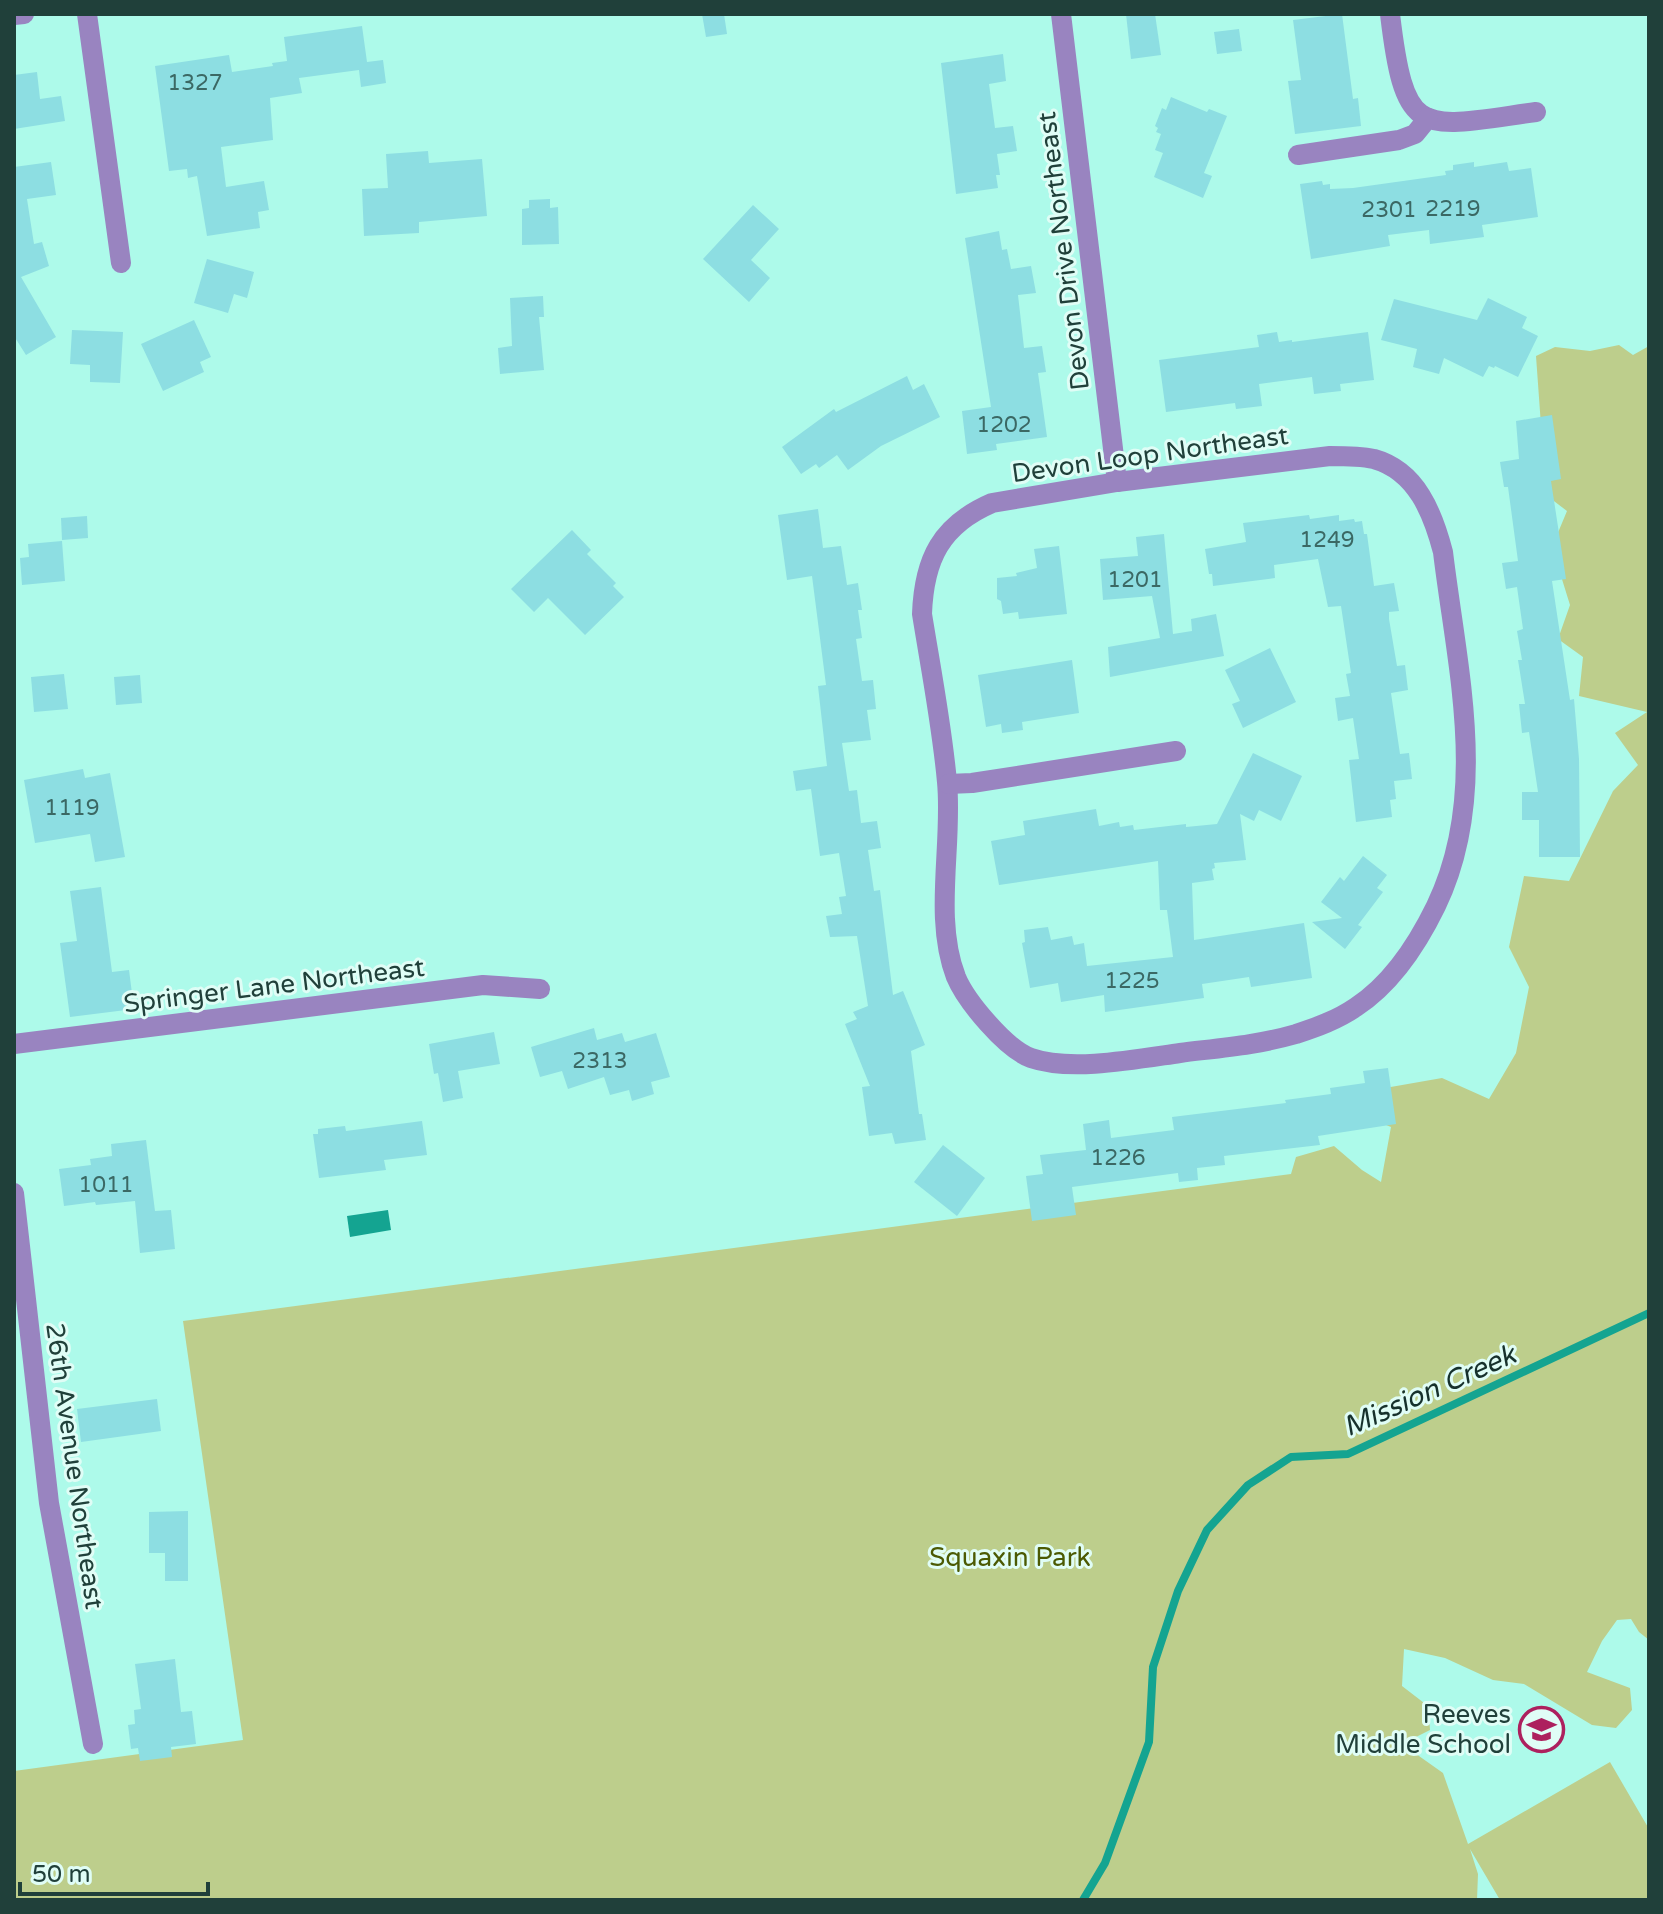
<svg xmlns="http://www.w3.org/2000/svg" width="1663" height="1914" font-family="'Varela Round',sans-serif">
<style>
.green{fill:#bdce8c}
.water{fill:#14a491}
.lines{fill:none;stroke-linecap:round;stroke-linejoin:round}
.stream{stroke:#14a491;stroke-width:8}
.building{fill:#8ddee2}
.minor{stroke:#9984c0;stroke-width:20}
.labels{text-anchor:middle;stroke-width:6;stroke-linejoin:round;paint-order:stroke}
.number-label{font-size:22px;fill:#3b6864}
.street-label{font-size:26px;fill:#20403a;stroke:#e0fdf6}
.park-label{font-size:26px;fill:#4b5a03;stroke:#e0fdf6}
.poi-label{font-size:26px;fill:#20403a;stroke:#e0fdf6;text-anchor:end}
.water-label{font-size:28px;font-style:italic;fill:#16312c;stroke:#e0fdf6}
</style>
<rect width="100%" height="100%" fill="#adfaea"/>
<!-- green -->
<polygon class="green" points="1619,345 1633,355 1649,346 1649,1640 1639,1632 1631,1619 1617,1620 1602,1641 1587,1672 1630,1688 1632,1710 1616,1728 1592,1725 1524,1684 1493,1680 1445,1658 1404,1649 1402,1686 1428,1706 1430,1730 1402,1744 1443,1773 1468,1844 1610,1762 1649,1829 1649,1900 1500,1900 1470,1849 1478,1874 1477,1900 14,1900 14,1771 243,1740 183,1321 1291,1174 1296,1157 1334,1146 1362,1170 1381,1182 1391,1127 1381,1123 1385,1088 1442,1078 1489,1099 1516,1053 1529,987 1509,947 1524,876 1569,881 1613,791 1638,765 1615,733 1647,712 1579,696 1583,657 1558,639 1570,605 1552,547 1567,511 1546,495 1536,356 1555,347 1590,351"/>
<!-- water -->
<polygon class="water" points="388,1210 391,1230 350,1237 347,1216"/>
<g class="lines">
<!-- stream -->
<polyline class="stream" points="1083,1900 1105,1863 1149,1742 1153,1667 1178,1591 1207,1530 1248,1485 1291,1457 1348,1454 1649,1313"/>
</g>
<!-- building -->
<g class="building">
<polygon points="702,14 724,14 727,34 706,37"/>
<polygon points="1126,14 1155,14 1161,55 1131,59"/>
<polygon points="1342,14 1353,99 1358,98 1361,126 1295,134 1288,81 1301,80 1293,20"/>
<polygon points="362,26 367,62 383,60 386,83 361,87 359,70 299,78 302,93 270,98 273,140 221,147 226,187 264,181 269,210 258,212 260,228 207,236 197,176 188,178 187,169 169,171 155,66 229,55 232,72 273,66 272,63 287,61 284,37"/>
<polygon points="1239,29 1242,51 1217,54 1214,32"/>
<polygon points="1003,54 1006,81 989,84 995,128 1013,126 1017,151 997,154 1000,175 996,175 998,188 956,194 941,63"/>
<polygon points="37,72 40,99 61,96 65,121 14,129 14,75"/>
<polygon points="1171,97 1207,112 1209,109 1227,116 1204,173 1212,176 1203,198 1154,177 1163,153 1155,150 1161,134 1156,132 1158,128 1155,126 1162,108 1166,110"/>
<polygon points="428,151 429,163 482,159 487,216 419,222 419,233 364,236 362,189 388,188 386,154"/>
<polygon points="51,162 56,195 27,199 34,244 42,242 49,266 21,277 56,337 26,355 14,336 14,167"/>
<polygon points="1474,162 1474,167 1507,162 1509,171 1531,168 1538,217 1482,225 1484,237 1430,244 1429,230 1388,235 1390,246 1311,259 1300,184 1322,181 1323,185 1330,184 1330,189 1353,188 1446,175 1445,171 1453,170 1453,165"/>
<polygon points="550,199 550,208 558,207 559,244 522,245 522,209 529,208 529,200"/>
<polygon points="753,205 779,229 751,260 770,278 749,302 703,259"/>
<polygon points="999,231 1002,250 1007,249 1011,269 1031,266 1036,293 1018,295 1024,348 1042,346 1046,372 1038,373 1047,437 996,444 997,450 967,454 962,411 991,407 965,238"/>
<polygon points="207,259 254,272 247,298 234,294 228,313 194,303"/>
<polygon points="543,296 544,317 539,317 544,370 500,374 498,348 512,346 510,298"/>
<polygon points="1488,298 1527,317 1522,328 1538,336 1518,377 1495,366 1494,368 1489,366 1483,377 1444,358 1439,374 1413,367 1417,349 1381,340 1394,299 1477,320"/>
<polygon points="194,320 211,357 200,362 204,372 163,391 141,344"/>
<polygon points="72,330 123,332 120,383 90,382 90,365 70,364"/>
<polygon points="1277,332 1279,342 1292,340 1292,342 1368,332 1374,380 1340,384 1341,391 1314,394 1312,377 1259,384 1262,406 1236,409 1235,403 1166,412 1159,360 1259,347 1257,335"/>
<polygon points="907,376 913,390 924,384 940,417 881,446 848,470 837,455 819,468 816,464 801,474 782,447 834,409 836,412"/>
<polygon points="1552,415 1561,479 1551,481 1566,579 1552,581 1570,700 1574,699 1579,759 1580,857 1539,857 1539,820 1522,820 1522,792 1538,792 1529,732 1522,733 1519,704 1525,704 1518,660 1522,660 1517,631 1523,629 1517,587 1506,589 1502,563 1518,561 1508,487 1504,487 1500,462 1519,459 1516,421"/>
<polygon points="818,509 823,548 841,546 847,585 858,583 862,610 858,610 862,638 856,639 862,681 873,680 876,709 867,710 871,740 842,743 849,791 857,790 861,823 877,821 881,848 868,850 874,891 880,890 893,995 903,991 925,1045 911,1051 919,1114 922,1114 926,1140 895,1144 892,1133 869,1136 862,1087 870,1086 845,1024 857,1019 853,1012 868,1006 857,936 830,937 826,916 842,914 839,897 846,896 839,853 820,856 811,789 796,791 793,771 827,766 818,686 826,685 812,576 787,580 778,515"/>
<polygon points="1309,515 1310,519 1339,515 1339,521 1354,519 1355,522 1362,521 1364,534 1367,534 1374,586 1394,583 1399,611 1389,612 1389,619 1397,666 1405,665 1408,690 1391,693 1400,754 1409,753 1412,779 1394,781 1396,799 1390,800 1392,817 1356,822 1349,760 1359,759 1353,718 1338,721 1335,698 1350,696 1346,674 1351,673 1341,606 1328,607 1318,559 1274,565 1275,578 1213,586 1212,574 1209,574 1205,549 1246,542 1243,523"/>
<polygon points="87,516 88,538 62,540 61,518"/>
<polygon points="572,530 591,550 587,554 616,583 613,586 624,597 585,635 548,598 534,612 511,589"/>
<polygon points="1164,534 1173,634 1192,631 1191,619 1216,614 1224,656 1110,677 1108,647 1160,638 1152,596 1103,600 1100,559 1138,556 1136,537"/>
<polygon points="62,541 65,581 22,585 20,558 29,557 28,544"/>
<polygon points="1059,546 1067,614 1019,619 1018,612 1003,614 1001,601 997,599 997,578 1017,576 1016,573 1037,568 1034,549"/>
<polygon points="1270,648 1296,702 1243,728 1232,704 1240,701 1225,670"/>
<polygon points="1072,660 1079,713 1022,722 1023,730 1002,733 1001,724 986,727 978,675"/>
<polygon points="64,674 68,709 34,712 31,677"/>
<polygon points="140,675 142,703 116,705 114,677"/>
<polygon points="1253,753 1302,776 1281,821 1259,810 1254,821 1240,814 1246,860 1214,863 1215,868 1212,869 1214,880 1192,883 1194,940 1304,923 1312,978 1251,987 1249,977 1202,984 1204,998 1105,1012 1104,995 1061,1002 1058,983 1030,988 1022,943 1025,942 1024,930 1048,927 1051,940 1072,936 1074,945 1084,943 1087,966 1173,957 1167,910 1160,910 1158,861 999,885 991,841 1025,835 1023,821 1096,809 1099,826 1119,822 1120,827 1133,825 1134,830 1186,824 1186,827 1217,824"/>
<polygon points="83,769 85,778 110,773 125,857 95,862 90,834 35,843 24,780"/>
<polygon points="1363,856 1387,875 1377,888 1383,892 1358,925 1362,927 1345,949 1312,922 1342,918 1321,902 1340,877 1344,881"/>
<polygon points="101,887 112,972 129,970 134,1009 70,1017 60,943 77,941 70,891"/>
<polygon points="594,1028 597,1040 622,1033 625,1042 656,1033 670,1077 651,1082 654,1094 632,1101 629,1090 610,1095 604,1077 568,1089 562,1071 540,1077 531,1047"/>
<polygon points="494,1032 500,1064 458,1071 463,1098 443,1102 438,1073 434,1074 429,1044"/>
<polygon points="1388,1068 1396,1124 1318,1136 1320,1145 1224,1156 1225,1165 1197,1168 1198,1180 1179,1182 1178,1173 1072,1187 1076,1215 1032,1221 1026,1176 1043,1174 1040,1155 1086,1150 1083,1124 1109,1120 1111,1138 1174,1130 1172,1117 1286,1103 1285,1100 1331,1094 1330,1088 1365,1083 1363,1071"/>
<polygon points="422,1121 427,1155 384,1160 386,1170 319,1178 313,1134 318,1134 318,1129 345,1126 346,1131"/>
<polygon points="146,1140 155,1211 171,1210 175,1249 140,1253 135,1201 96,1205 95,1202 64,1206 59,1169 91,1165 90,1159 112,1156 111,1144"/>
<polygon points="943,1145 985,1178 957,1216 914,1182"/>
<polygon points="157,1399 161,1431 81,1442 77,1409"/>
<polygon points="188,1511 188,1581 165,1581 165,1553 149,1553 149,1512"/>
<polygon points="175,1659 181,1712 192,1711 196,1744 171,1747 172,1757 140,1761 138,1748 131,1749 128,1725 135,1724 134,1710 141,1709 135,1664"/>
</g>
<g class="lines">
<!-- minor -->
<g class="minor">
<polyline points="87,14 121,263"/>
<polyline points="1061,14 1117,482"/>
<path d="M1390 14C1405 141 1420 128 1536 112"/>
<polyline points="14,15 24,14"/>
<polyline points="1298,155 1399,140 1415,134 1428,118"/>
<path d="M1330 456C1344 456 1360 456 1374 459 1417 471 1433 514 1443 552 1457 669 1490 794 1436 906 1418 943 1391 984 1356 1007 1337 1020 1317 1027 1296 1034 1258 1045 1219 1048 1180 1053 1138 1059 1071 1072 1031 1058 1006 1049 966 1001 956 977 933 918 953 844 947 782 942 726 931 670 922 614 924 559 941 525 992 503L1117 482Z"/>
<polyline points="948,784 972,783 1176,751"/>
<polyline points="14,1044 483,985 540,989"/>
<polyline points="14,1193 49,1503 93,1744"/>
</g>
</g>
<!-- icons -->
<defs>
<symbol id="school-ring" viewBox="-11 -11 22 22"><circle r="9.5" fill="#e0fdf6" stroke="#ad205e" stroke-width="1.5"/><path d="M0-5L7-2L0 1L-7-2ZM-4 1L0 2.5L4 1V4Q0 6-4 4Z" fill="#ad205e"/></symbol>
</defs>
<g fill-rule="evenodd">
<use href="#school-ring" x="1516" y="1704" width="51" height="51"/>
</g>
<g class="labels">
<!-- number labels -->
<g class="number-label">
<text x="195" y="90">1327</text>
<text x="1453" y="216">2219</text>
<text x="1389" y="217">2301</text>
<text x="1004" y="432">1202</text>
<text x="1327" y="547">1249</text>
<text x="1135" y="587">1201</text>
<text x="72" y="815">1119</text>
<text x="1132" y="988">1225</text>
<text x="600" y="1068">2313</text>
<text x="1118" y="1165">1226</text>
<text x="106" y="1192">1011</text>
</g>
<!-- street labels -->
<g class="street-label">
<text transform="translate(1063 251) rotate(-97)" y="9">Devon Drive Northeast</text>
<text transform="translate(1150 454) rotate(-8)" y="9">Devon Loop Northeast</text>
<text transform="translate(274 985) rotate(-7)" y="9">Springer Lane Northeast</text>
<text transform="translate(75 1466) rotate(82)" y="9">26th Avenue Northeast</text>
</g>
<!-- park labels -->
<g class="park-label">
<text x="1010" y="1566">Squaxin Park</text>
</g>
<!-- poi labels -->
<g class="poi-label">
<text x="1511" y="1723">Reeves<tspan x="1511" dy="30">Middle School</tspan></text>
</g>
<!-- water labels -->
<g class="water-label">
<text transform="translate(1429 1390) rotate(-24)" y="10">Mission Creek</text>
</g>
</g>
<!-- border -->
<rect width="1663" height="1914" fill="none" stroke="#20403a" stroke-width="32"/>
<!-- scale -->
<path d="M20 1882v12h188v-12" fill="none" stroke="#20403a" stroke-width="4"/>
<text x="32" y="1882" font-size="24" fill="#20403a" stroke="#e0fdf6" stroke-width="6" paint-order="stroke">50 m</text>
</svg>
